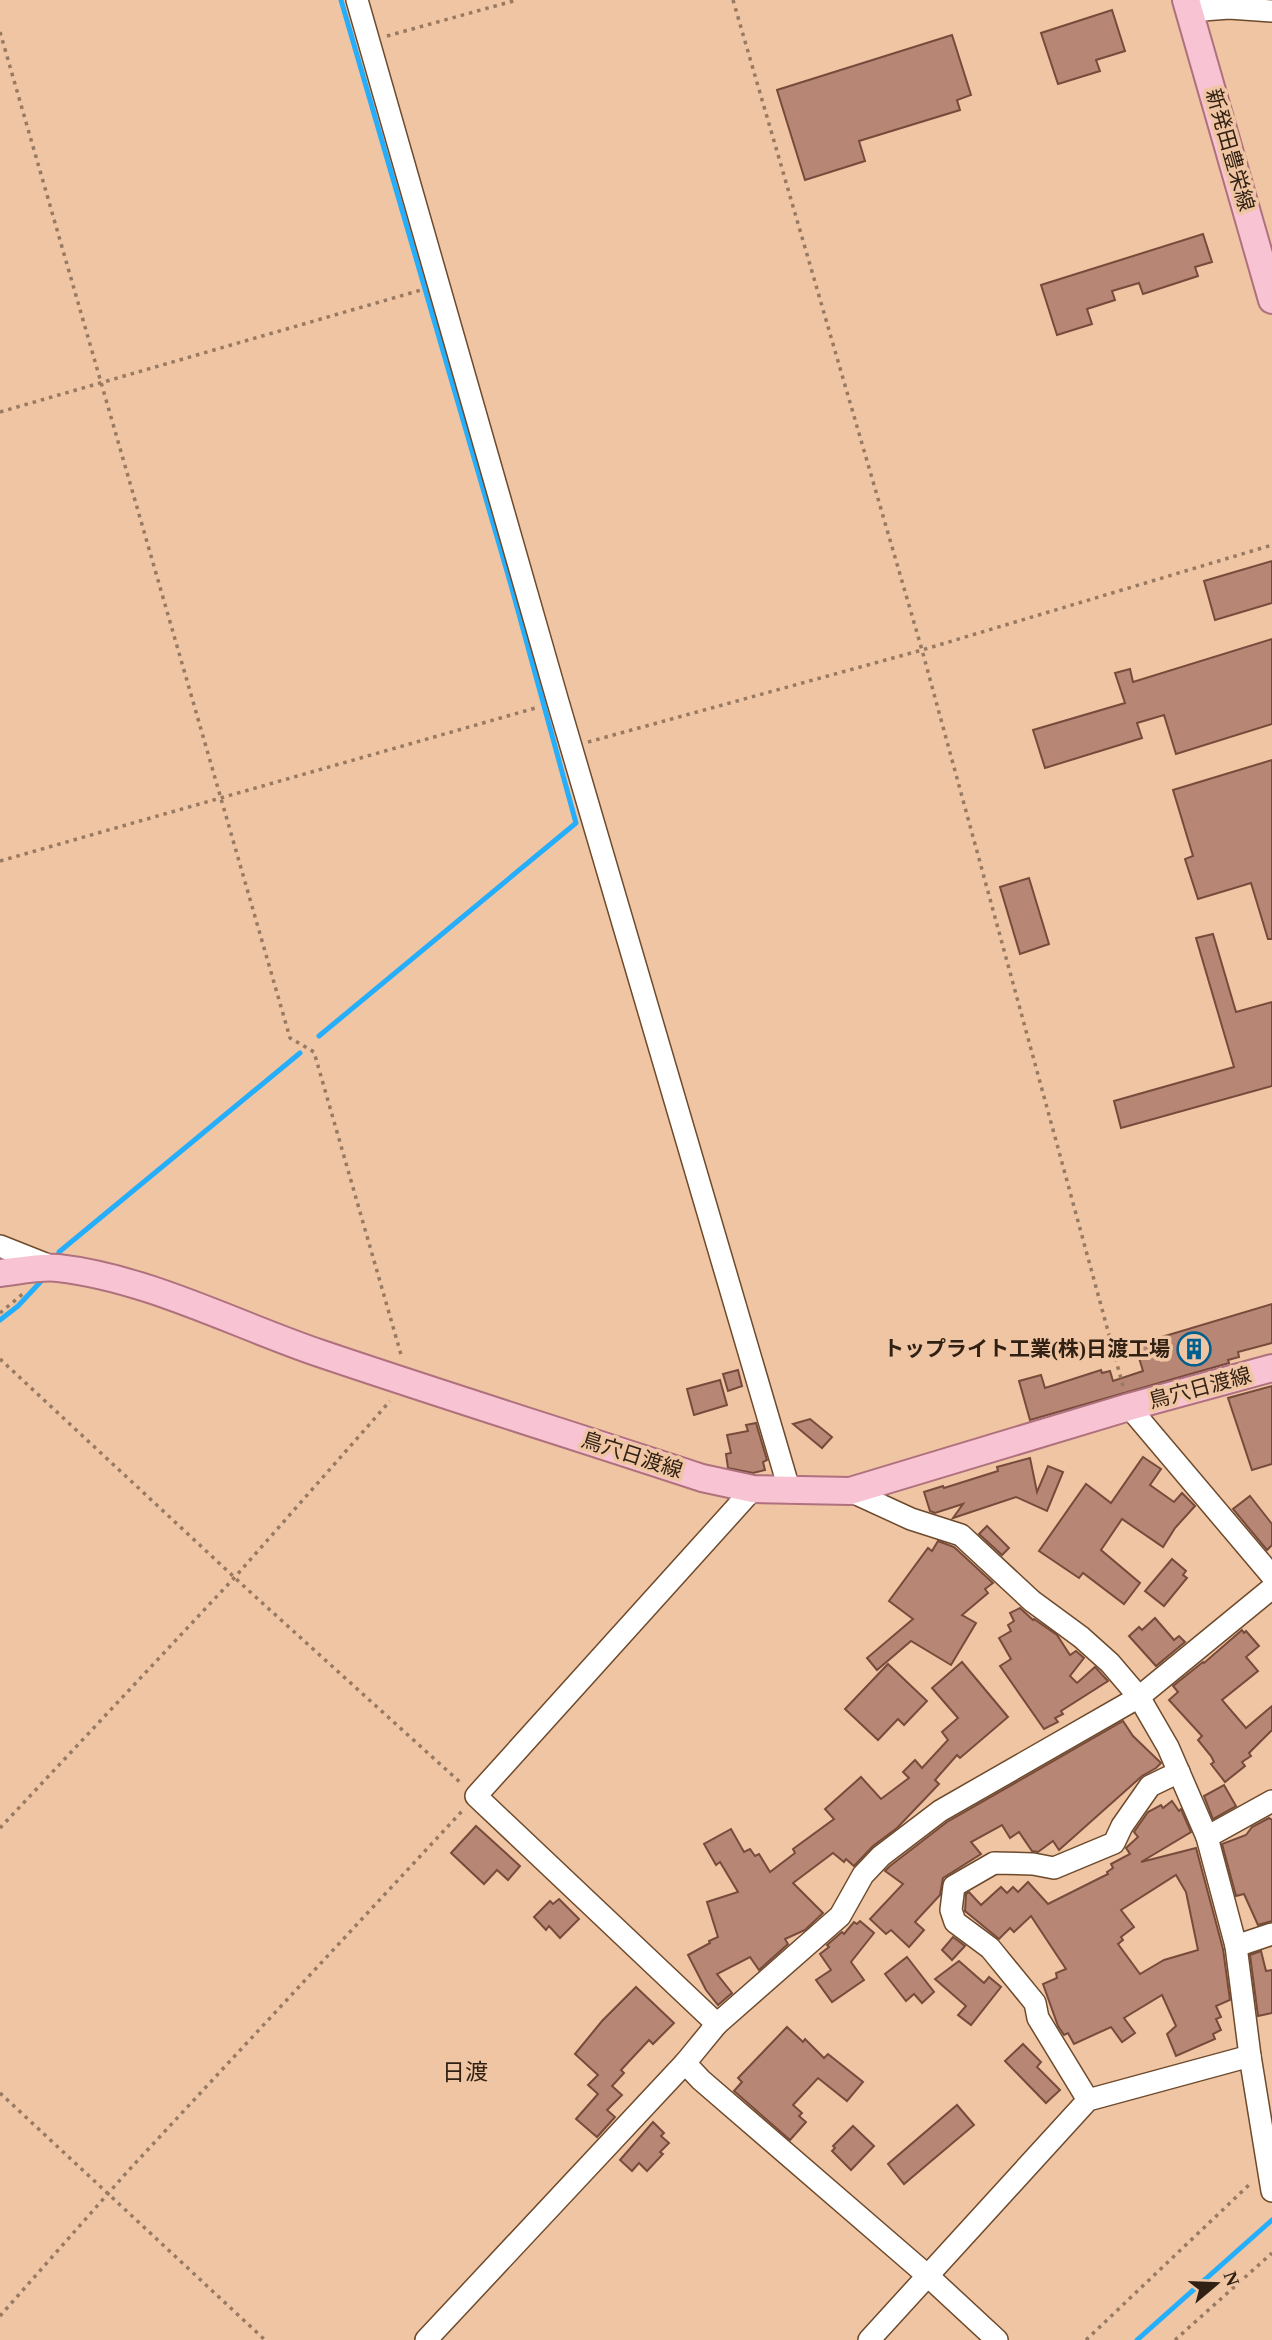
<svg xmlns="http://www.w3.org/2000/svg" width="1272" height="2340" font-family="'Times New Roman','Noto Sans JP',serif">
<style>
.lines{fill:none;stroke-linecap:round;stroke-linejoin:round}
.stream{stroke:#24aefc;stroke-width:5}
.building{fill:#b78675;stroke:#774b3b;stroke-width:2;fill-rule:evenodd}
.minor-casing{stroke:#6e4a2c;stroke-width:24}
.major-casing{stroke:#af717d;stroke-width:30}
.path{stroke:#987961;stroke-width:3.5;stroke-dasharray:3.5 5;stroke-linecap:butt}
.minor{stroke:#fff;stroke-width:21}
.major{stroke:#f8c4d3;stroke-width:26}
.labels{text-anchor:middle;stroke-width:7;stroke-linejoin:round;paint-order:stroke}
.street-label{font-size:21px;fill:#312114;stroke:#efc5a3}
.poi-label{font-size:21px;font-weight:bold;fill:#312114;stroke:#efc5a3;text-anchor:end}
.neighbourhood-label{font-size:23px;fill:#312114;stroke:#efc5a3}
</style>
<rect width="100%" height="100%" fill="#efc5a3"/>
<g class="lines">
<!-- stream -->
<g class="stream">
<polyline points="319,1036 576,823 511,585 341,0"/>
<polyline points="57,1261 59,1252 300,1053"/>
<polyline points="0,1320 18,1306 45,1277"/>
<polyline points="1137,2340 1272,2220"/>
</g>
</g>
<!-- building -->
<g class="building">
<polygon points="1112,10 1125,51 1096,60 1100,71 1058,84 1041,33"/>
<polygon points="952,35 971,95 957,100 960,110 859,141 865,161 805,180 777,90"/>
<polygon points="1203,234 1212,262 1195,267 1198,276 1143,294 1139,283 1112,291 1115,300 1087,309 1092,324 1057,335 1041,285"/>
<polygon points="1272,561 1272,603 1215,620 1204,581"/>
<polygon points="1272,639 1272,724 1176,754 1164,715 1137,723 1142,738 1045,768 1033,730 1125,703 1115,673 1130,669 1133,682"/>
<polygon points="1272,760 1272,939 1268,939 1251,883 1198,899 1185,859 1193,856 1173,790"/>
<polygon points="1029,878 1049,944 1020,954 1000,887"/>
<polygon points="1213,934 1236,1012 1272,1002 1272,1086 1121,1128 1114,1101 1234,1067 1196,938"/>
<polygon points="1272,1304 1272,1343 1238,1352 1239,1357 1228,1360 1229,1363 1030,1420 1019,1381 1041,1375 1045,1388 1101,1370 1102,1373 1110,1371 1113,1381 1143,1371 1135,1345"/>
<polygon points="738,1370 742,1386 728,1391 723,1374"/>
<polygon points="720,1380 727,1405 694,1415 687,1389"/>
<polygon points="1272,1386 1272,1464 1252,1470 1228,1398"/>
<polygon points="810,1419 832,1437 822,1448 793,1424"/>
<polygon points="756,1423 767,1460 763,1462 765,1470 753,1473 728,1468 726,1454 731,1453 727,1435 748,1431 746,1425"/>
<polygon points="1143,1457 1161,1469 1150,1485 1174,1502 1182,1493 1195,1506 1175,1528 1163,1547 1122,1519 1101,1550 1140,1583 1124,1604 1083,1573 1079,1578 1039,1551 1086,1484 1111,1503"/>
<polygon points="1030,1458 1037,1492 1048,1466 1063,1472 1047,1511 1016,1497 953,1518 963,1504 935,1513 930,1511 924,1492 943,1486 944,1488 998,1471 997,1467"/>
<polygon points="1250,1496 1272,1524 1272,1545 1267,1550 1233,1509"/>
<polygon points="987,1526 1009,1548 1002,1555 979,1534"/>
<polygon points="938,1541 954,1547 993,1583 985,1589 988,1593 962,1615 976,1623 951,1665 911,1641 877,1670 867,1658 913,1619 889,1601 928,1548 932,1551"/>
<polygon points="1172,1559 1186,1571 1183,1575 1187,1578 1164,1606 1145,1591"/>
<polygon points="1020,1608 1033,1620 1034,1619 1057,1635 1070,1655 1076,1651 1084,1658 1070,1676 1077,1683 1095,1667 1108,1681 1061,1711 1063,1714 1055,1718 1058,1722 1044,1729 1000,1666 1011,1659 999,1638 1011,1631 1008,1625 1014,1621 1010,1613"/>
<polygon points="1155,1618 1174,1640 1179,1636 1185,1642 1156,1666 1129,1636 1139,1627 1142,1630"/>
<polygon points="1242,1630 1244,1633 1246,1631 1259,1646 1246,1657 1258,1671 1222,1700 1246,1728 1272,1706 1272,1730 1249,1753 1251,1756 1242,1762 1245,1766 1225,1782 1211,1764 1214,1762 1211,1756 1198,1740 1202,1736 1169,1700 1178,1692 1173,1686 1203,1662 1204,1663"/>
<polygon points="962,1662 1008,1717 960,1758 957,1755 935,1780 939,1784 897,1828 873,1846 854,1866 846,1859 844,1862 833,1853 793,1883 823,1913 805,1930 785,1939 788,1944 759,1970 750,1957 717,1974 732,1993 718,2005 706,1990 688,1955 710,1943 709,1941 718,1937 707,1902 738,1892 720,1862 716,1865 704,1844 731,1829 744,1852 750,1849 755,1856 759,1854 770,1872 795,1853 793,1849 834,1819 825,1809 861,1777 881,1799 909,1778 903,1772 915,1760 922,1768 948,1740 942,1732 958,1718 932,1688"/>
<polygon points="888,1664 927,1701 904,1725 898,1719 878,1740 845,1709"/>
<polygon points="1123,1721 1133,1736 1161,1763 1156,1768 1142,1776 1059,1850 1053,1841 1038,1852 1032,1851 1019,1832 1010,1838 1002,1825 971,1842 981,1854 943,1878 940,1895 915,1922 924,1930 909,1947 891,1930 886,1934 870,1919 903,1884 885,1871 890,1866 947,1822"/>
<polygon points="1224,1785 1236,1806 1213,1819 1204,1796"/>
<path d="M1172 1801 1179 1811 1181 1809 1191 1832 1141 1862 1196 1848 1223 1949 1230 2000 1216 2006 1221 2017 1216 2019 1221 2030 1213 2034 1215 2039 1176 2056 1167 2034 1176 2026 1162 1995 1124 2018 1135 2033 1122 2042 1111 2027 1074 2044 1068 2033 1064 2035 1058 2026 1043 1984 1057 1978 1056 1973 1066 1969 1031 1916 1014 1932 1010 1928 999 1939 965 1911 966 1894 969 1892 981 1905 1001 1887 1007 1893 1013 1887 1018 1892 1028 1882 1048 1904 1108 1874 1107 1872 1113 1868 1111 1864 1130 1854 1126 1848 1138 1837 1134 1832 1148 1812 1161 1805 1163 1808ZM1176 1875 1186 1892 1198 1950 1164 1960 1140 1974 1118 1944 1123 1940 1121 1937 1134 1927 1121 1910Z"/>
<polygon points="1269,1818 1272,1820 1272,1921 1258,1925 1244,1894 1236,1896 1222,1844 1246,1835 1252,1827"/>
<polygon points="476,1826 520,1866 508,1880 497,1870 484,1884 451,1853"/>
<polygon points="559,1899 579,1919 560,1938 549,1926 546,1930 534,1917 550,1901 553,1904"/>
<polygon points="860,1921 874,1933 851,1962 864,1980 832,2002 816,1980 831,1970 820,1954 829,1947 827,1945 842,1932 844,1934 854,1922 857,1924"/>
<polygon points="953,1937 965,1946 952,1960 942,1950"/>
<polygon points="1261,1951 1266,1971 1272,1970 1272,2013 1258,2016 1250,1955"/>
<polygon points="907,1957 934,1992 922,2003 914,1994 906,2001 885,1974"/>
<polygon points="959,1961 984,1983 989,1977 1001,1987 971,2025 958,2015 966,2006 935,1979"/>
<polygon points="636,1987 674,2023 653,2044 649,2040 621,2070 624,2073 612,2086 622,2095 607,2110 615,2117 597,2137 576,2119 598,2094 588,2085 598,2075 575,2054 602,2021"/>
<polygon points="787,2027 803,2042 805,2039 824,2058 828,2054 863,2082 847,2101 818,2078 793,2105 802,2113 799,2116 806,2122 790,2140 734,2091 742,2082 738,2078"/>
<polygon points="1023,2044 1041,2062 1037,2067 1060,2090 1046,2103 1005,2061"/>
<polygon points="957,2105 974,2125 904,2184 888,2164"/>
<polygon points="653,2122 664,2133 661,2136 669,2143 660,2152 663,2154 647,2171 639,2163 632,2171 620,2160"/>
<polygon points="853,2126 874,2146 851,2170 832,2151 835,2148 833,2146"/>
</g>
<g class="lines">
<defs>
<g id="minor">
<polyline points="357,0 558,702 790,1492"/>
<polyline points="1190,11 1229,8 1272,11"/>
<polyline points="0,1246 53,1267"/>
<polyline points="1129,1407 1272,1576"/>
<polyline points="850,1491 911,1519 961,1535 1032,1601 1081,1637 1110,1663 1139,1697 1168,1747 1207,1837 1236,1946 1250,2056 1272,2191"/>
<polyline points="1207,1837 1272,1801"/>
<polyline points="1236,1946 1272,1934"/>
<polyline points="717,2024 476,1796 753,1489"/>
<polyline points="685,2063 701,2080 928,2276 997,2340"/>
<polyline points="1088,2100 1038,2018 1035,2003 990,1948 955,1922 951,1910 954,1886 994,1863 1033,1864 1054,1868 1114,1843 1122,1826 1150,1786 1179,1772"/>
<polyline points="426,2340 685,2063 717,2024 840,1916 863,1875 881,1856 940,1811 1139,1697 1272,1588"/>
<polyline points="869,2340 1088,2100 1250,2056"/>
</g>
<g id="major">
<polyline points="1186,0 1272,300"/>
<path d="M0 1273C18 1271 40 1266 58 1268 147 1278 234 1324 319 1353 446 1396 574 1436 702 1478L753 1489 850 1491 1129 1407 1272 1368"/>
</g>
</defs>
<!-- minor casing -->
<use href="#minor" class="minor-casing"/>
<!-- major casing -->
<use href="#major" class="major-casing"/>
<!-- path -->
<g class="path">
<polyline points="733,0 922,650 1123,1386"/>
<polyline points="0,32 290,1038 314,1052 402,1358"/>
<polyline points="387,36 517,0"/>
<polyline points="0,412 421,290"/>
<polyline points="588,742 922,650 1272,545"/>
<polyline points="0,861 539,707"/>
<polyline points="0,1313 25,1292"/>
<polyline points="0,1359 248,1590 462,1784"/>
<polyline points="0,1828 235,1577 390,1401"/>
<polyline points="0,2093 265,2340"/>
<polyline points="0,2316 128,2171 464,1809"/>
<polyline points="1086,2340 1252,2182"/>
<polyline points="1175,2340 1272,2253"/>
</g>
<!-- minor -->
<use href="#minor" class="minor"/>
<!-- major -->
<use href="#major" class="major"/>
</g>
<!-- icons -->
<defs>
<symbol id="building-ring" viewBox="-11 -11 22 22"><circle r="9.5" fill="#efc5a3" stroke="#005f8f" stroke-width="1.5"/><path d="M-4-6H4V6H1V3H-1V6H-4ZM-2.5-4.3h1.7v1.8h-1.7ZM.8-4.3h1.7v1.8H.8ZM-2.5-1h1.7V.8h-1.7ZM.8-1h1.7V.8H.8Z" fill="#005f8f"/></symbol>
</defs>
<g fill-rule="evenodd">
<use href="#building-ring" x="1175" y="1330" width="38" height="38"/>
</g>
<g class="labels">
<!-- street labels -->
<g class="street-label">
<text transform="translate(1230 150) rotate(74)" y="7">新発田豊栄線</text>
<text transform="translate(1200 1388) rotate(-15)" y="7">鳥穴日渡線</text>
<text transform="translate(632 1455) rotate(18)" y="7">鳥穴日渡線</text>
</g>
<!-- poi labels -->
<g class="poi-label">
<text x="1170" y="1356">トップライト工業(株)日渡工場</text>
</g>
<!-- neighbourhood labels -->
<g class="neighbourhood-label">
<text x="465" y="2080">日渡</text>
</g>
</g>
<!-- north arrow -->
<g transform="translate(1216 2284) rotate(71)" stroke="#efc5a3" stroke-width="5" paint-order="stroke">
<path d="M0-5L12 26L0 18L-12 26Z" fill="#312114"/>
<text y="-10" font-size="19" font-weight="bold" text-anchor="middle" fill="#312114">N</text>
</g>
</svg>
